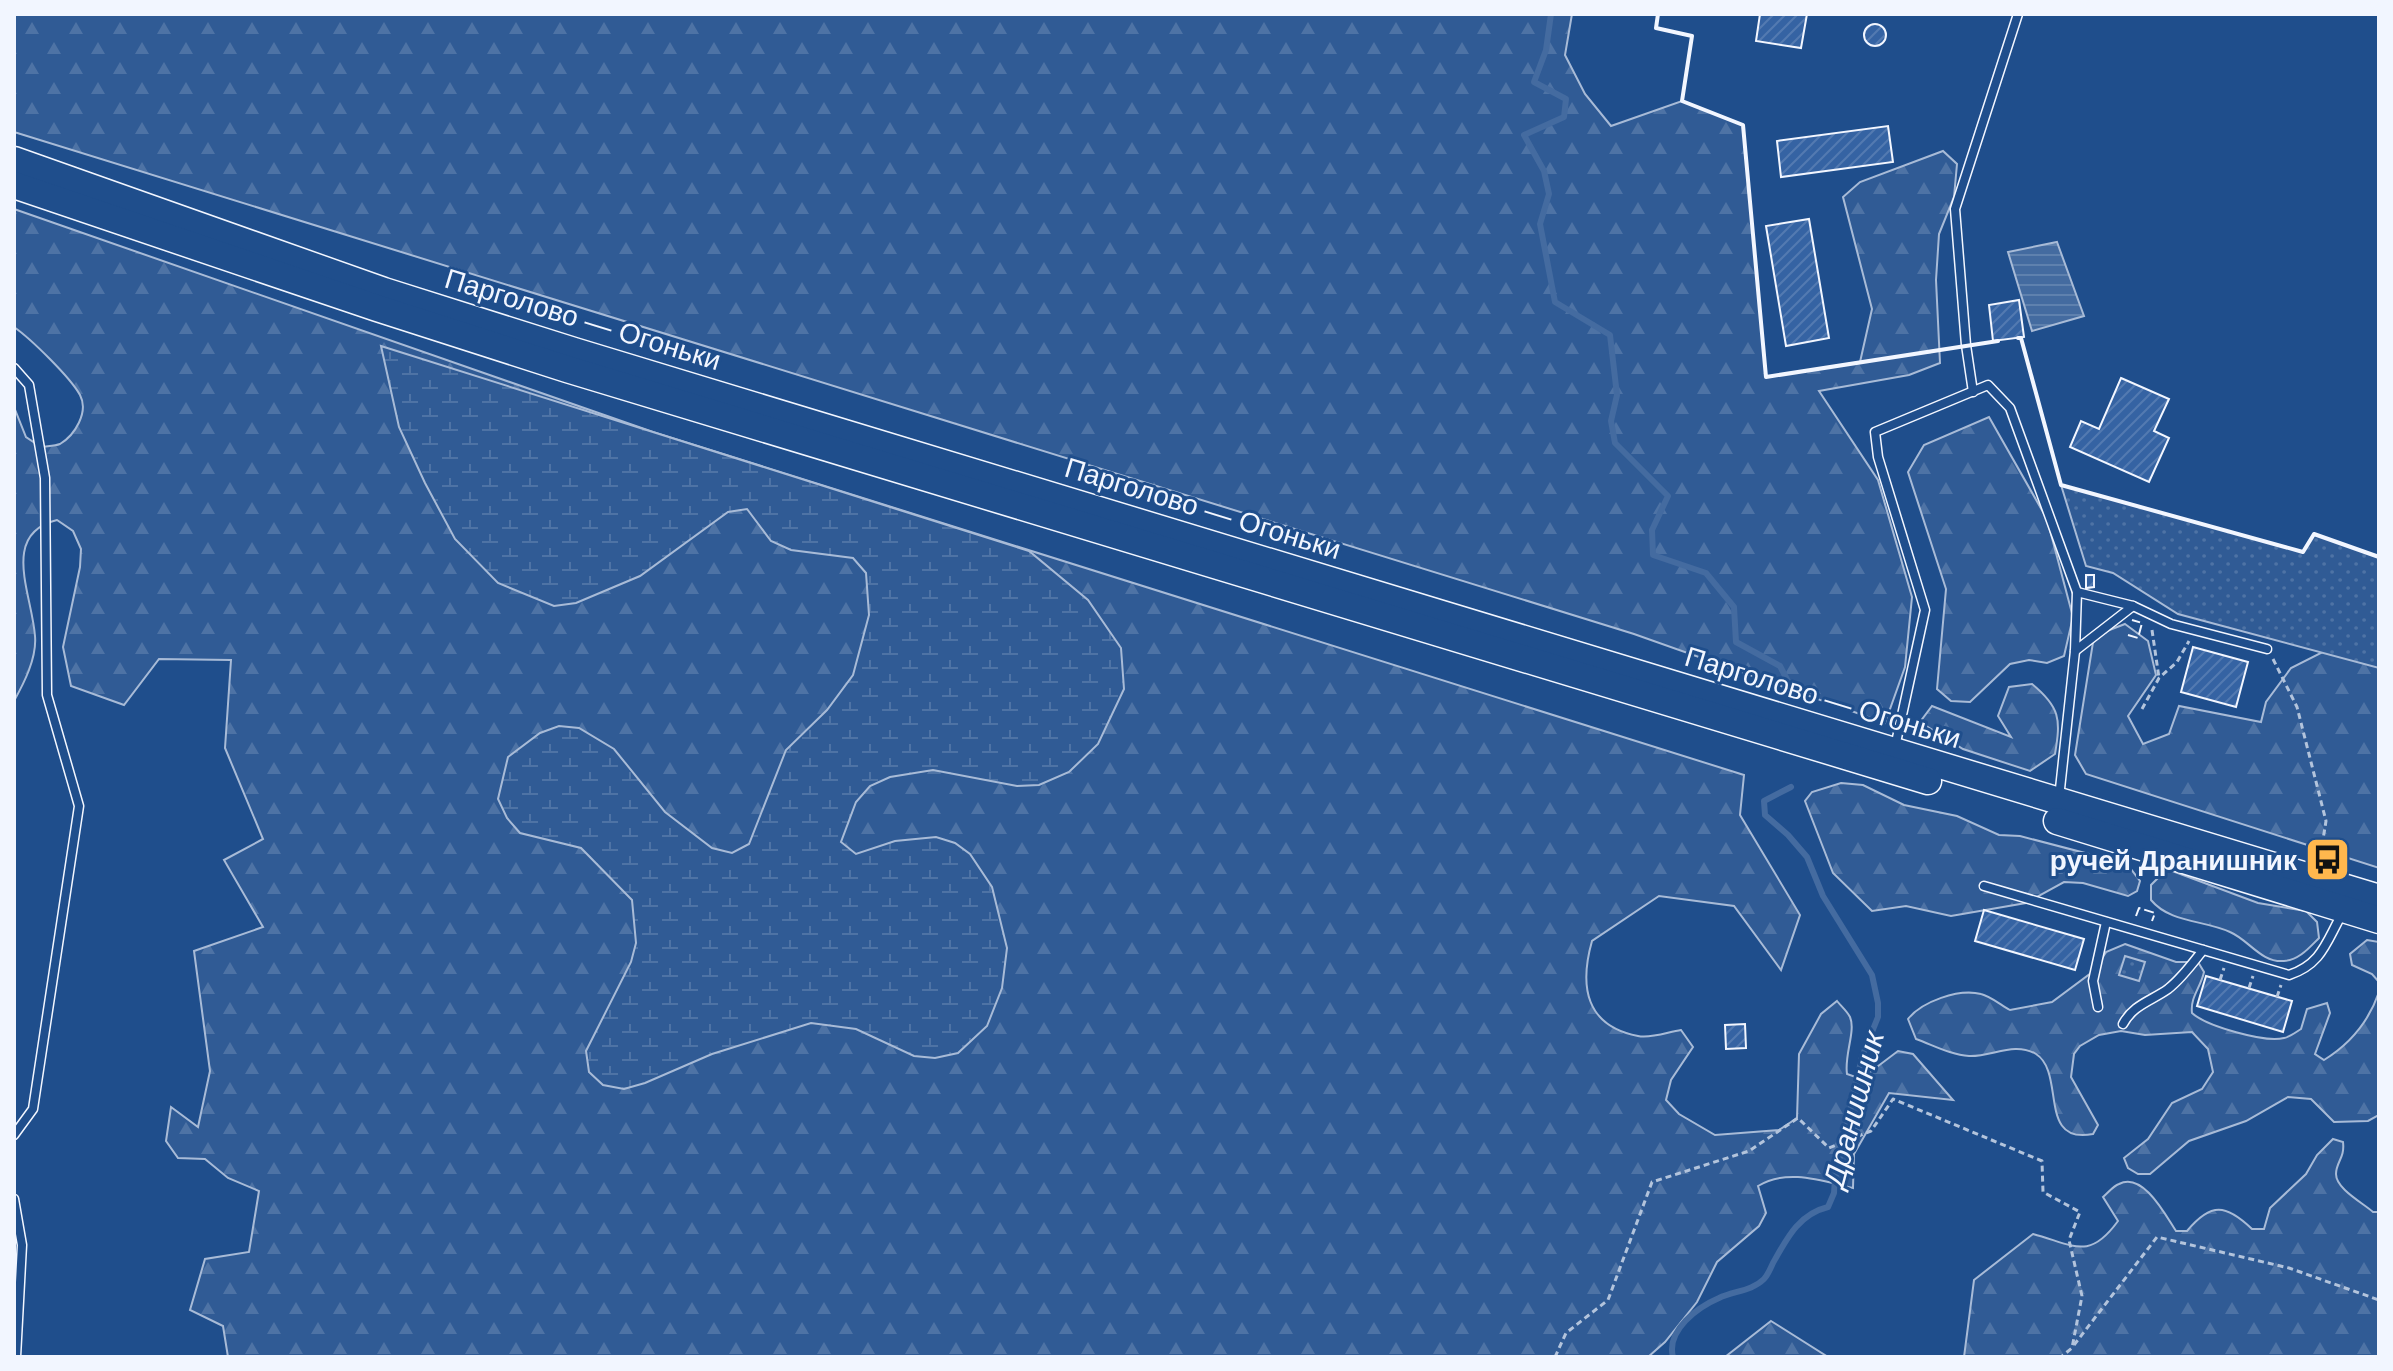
<svg xmlns="http://www.w3.org/2000/svg" width="2393" height="1371" font-family="Helvetica,sans-serif">
<style>
.forest{fill:url(#forest-firs);stroke:#a8bbd7;stroke-width:2}
.wetland{fill:url(#wetland-marsh);stroke:#a8bbd7;stroke-width:2}
.park{fill:url(#park-dots);stroke:#a8bbd7;stroke-width:2}
.water{fill:url(#water-rules);stroke:#a8bbd7;stroke-width:2}
.lines{fill:none;stroke-linecap:round;stroke-linejoin:round}
.stream{stroke:#446ba0;stroke-width:6}
.building{fill:url(#building-hatch);stroke:#f2f6ff;stroke-width:2}
.service-casing{stroke:#f2f6ff;stroke-width:11}
.primary-casing{stroke:#f2f6ff;stroke-width:29}
.path{stroke:#b3c4dc;stroke-width:3;stroke-dasharray:6 4;stroke-linecap:butt}
.service{stroke:#1f4e8c;stroke-width:8}
.primary{stroke:#1f4e8c;stroke-width:26}
.fence{stroke:#f2f6ff;stroke-width:2;stroke-dasharray:10 4;stroke-linecap:butt}
.wall{stroke:#f2f6ff;stroke-width:4}
.labels{text-anchor:middle;stroke-width:6;stroke-linejoin:round;paint-order:stroke}
.street-label{font-size:28px;fill:#f2f6ff;stroke:#1f4e8c}
.poi-label{font-size:28px;font-weight:bold;fill:#f2f6ff;stroke:#1f4e8c;text-anchor:end}
.water-label{font-size:30px;font-style:italic;fill:#f2f6ff;stroke:#1f4e8c}
</style>
<defs>
<pattern id="forest-firs" width="22" height="20" patternUnits="userSpaceOnUse" patternTransform="scale(2)"><rect width="22" height="20" fill="#305b95"/><path d="M5 1l3.5 6h-7zM16 11l3.5 6h-7z" fill="#4e73a5"/></pattern>
<pattern id="wetland-marsh" width="20" height="14" patternUnits="userSpaceOnUse" patternTransform="scale(2)"><rect width="20" height="14" fill="#305b95"/><path d="M1 5h8M5 5V1M11 12h8M15 12V8" fill="none" stroke="#4e73a5"/></pattern>
<pattern id="park-dots" width="8" height="8" patternUnits="userSpaceOnUse" patternTransform="scale(2)"><rect width="8" height="8" fill="#305b95"/><path d="M2 2h.1M6 6h.1" fill="none" stroke="#4e73a5" stroke-width="1.8" stroke-linecap="round"/></pattern>
<pattern id="water-rules" width="6" height="5" patternUnits="userSpaceOnUse" patternTransform="scale(2)"><rect width="6" height="5" fill="#446ba0"/><path d="M0 2.5h6" fill="none" stroke="#5f81ae"/></pattern>
<pattern id="building-hatch" width="6" height="6" patternUnits="userSpaceOnUse" patternTransform="scale(2)"><rect width="6" height="6" fill="#3563a3"/><path d="M-1 1l2-2M0 6l6-6M5 7l2-2" fill="none" stroke="#537ab1"/></pattern>
</defs>
<rect width="100%" height="100%" fill="#1f4e8c"/>
<!-- forest -->
<g class="forest">
<polygon points="14,14 1572,14 1565,55 1585,94 1611,126 1682,101 1743,125 1766,377 1860,362 1872,309 1843,197 1860,182 1943,151 1957,164 1954,197 1939,234 1936,280 1940,363 1909,375 1819,391 1878,480 1912,597 1905,667 1885,723 1634,634 14,132"/>
<path d="M14 209 653 432 1744 775 1740 815 1800 915 1781 970 1734 906 1659 896 1592 941C1579 987 1586 1026 1638 1036 1650 1039 1668 1032 1681 1030L1693 1047 1671 1080 1666 1100 1679 1114 1715 1135 1779 1130 1797 1118 1799 1054 1821 1014 1837 1001C1841 1006 1847 1011 1850 1017 1856 1031 1844 1055 1847 1074L1861 1079 1898 1051 1913 1054 1953 1100 1889 1093 1854 1154 1853 1188C1822 1181 1788 1168 1758 1186L1766 1213 1759 1226 1717 1262 1697 1302 1665 1342 1648 1357H228L223 1326 190 1310 205 1259 249 1252 259 1191 228 1178 205 1159 178 1158 166 1141 171 1107 198 1127 210 1071 194 951 263 927 224 860 263 839 225 748 231 660 159 659 124 705 71 686 63 647 80 567 81 549 73 531 57 520C0 534 32 594 35 636 37 658 24 683 14 701V407L26 437 41 447C47 446 55 446 60 444 75 435 89 412 80 395 70 377 31 339 14 327Z"/>
<polygon points="1989,417 2047,519 2073,617 2064,656 2047,663 2029,660 2010,664 1970,702 1951,701 1937,689 1946,589 1908,472 1924,445"/>
<polygon points="2125,624 2148,641 2156,675 2128,716 2143,744 2169,734 2179,706 2261,722 2266,702 2291,668 2372,627 2379,629 2379,868 2086,774 2075,755 2094,636"/>
<path d="M2032 684C2060 707 2061 719 2055 754L2030 771 1963 749 1920 722 1932 706 2011 737 1998 716 2009 687Z"/>
<polygon points="1841,783 1863,785 1904,805 1957,816 1999,835 2020,836 2127,864 2140,881 2137,891 2128,896 2083,883 2064,882 2026,903 1951,916 1906,906 1872,911 1833,873 1805,801 1812,792"/>
<path d="M2167 869 2258 903 2306 911 2317 922 2319 938C2309 948 2299 960 2284 961 2261 963 2249 940 2230 932 2204 920 2170 923 2151 900V885Z"/>
<polygon points="2367,940 2379,942 2379,982 2372,974 2352,965 2350,954"/>
<path d="M2125 944 2176 962H2198L2204 972C2201 987 2190 997 2192 1013 2206 1026 2265 1043 2284 1038 2290 1037 2296 1032 2301 1029L2307 1009 2327 1003 2330 1013 2315 1054 2324 1060C2350 1044 2369 1021 2379 992V1115L2368 1121 2334 1122 2311 1099 2288 1097 2246 1121 2189 1141 2150 1174H2138L2128 1168 2124 1158 2148 1139 2172 1103 2202 1089 2213 1072 2208 1049 2192 1032 2145 1035 2121 1031 2099 1035 2080 1046 2074 1054 2071 1077 2098 1125 2093 1134C2037 1145 2066 1073 2036 1054 2014 1041 1992 1057 1969 1056 1951 1055 1933 1045 1916 1039L1908 1019C1921 1002 1959 988 1981 994 1990 996 2001 1005 2010 1010L2052 1002 2095 970 2106 952Z"/>
<path d="M2333 1139 2343 1142C2345 1158 2336 1162 2336 1174 2336 1189 2363 1203 2373 1212H2379V1357H1964L1974 1280 2033 1234C2074 1245 2089 1261 2118 1221L2103 1197C2108 1193 2113 1186 2119 1184 2143 1171 2166 1216 2176 1231H2187C2211 1202 2226 1204 2252 1229H2264L2270 1208 2306 1174 2317 1155Z"/>
<polygon points="1771,1321 1828,1357 1725,1357"/>
</g>
<!-- wetland -->
<polygon class="wetland" points="381,346 1029,551 1088,600 1121,648 1124,689 1098,744 1069,772 1039,785 1017,786 933,770 890,777 870,786 856,802 841,842 856,854 895,841 936,837 955,843 970,854 992,887 1007,948 1002,988 987,1026 958,1053 935,1058 914,1056 856,1029 811,1023 712,1054 645,1083 624,1089 603,1085 589,1072 586,1051 631,962 636,943 632,900 581,848 520,833 507,818 498,799 508,757 540,733 559,726 579,728 614,749 665,812 712,848 732,853 749,844 786,750 827,710 853,675 869,615 866,573 853,558 791,550 771,541 747,509 728,512 640,576 576,603 554,606 498,583 455,539 425,483 399,427"/>
<!-- park -->
<g class="park">
<polygon points="2061,485 2303,552 2314,534 2379,557 2379,668 2178,614 2113,573 2086,566"/>
<polygon points="2125,956 2145,962 2139,981 2119,975"/>
</g>
<!-- water -->
<polygon class="water" points="2057,242 2084,316 2032,331 2008,252"/>
<g class="lines">
<!-- stream -->
<g class="stream">
<polyline points="1551,14 1546,50 1534,82 1566,99 1564,117 1524,135 1544,171 1549,194 1540,224 1555,302 1610,335 1617,395 1611,421 1615,443 1668,496 1652,530 1653,555 1706,573 1734,607 1736,642 1780,666 1793,691"/>
<path d="M1673 1357C1666 1330 1698 1307 1719 1298 1734 1291 1752 1291 1764 1279 1768 1275 1771 1267 1773 1263 1787 1238 1799 1214 1828 1207L1834 1193 1835 1179 1862 1057 1878 1017V1003L1872 975 1823 896 1807 857 1788 835 1765 815 1764 801 1791 787"/>
</g>
</g>
<!-- building -->
<g class="building">
<polygon points="1760,14 1807,14 1801,48 1756,41"/>
<circle cx="1875" cy="35" r="11"/>
<polygon points="1888,126 1893,162 1781,177 1777,141"/>
<polygon points="1809,219 1829,338 1786,346 1766,226"/>
<polygon points="2019,300 2024,337 1993,341 1989,305"/>
<polygon points="2121,378 2169,399 2154,431 2169,438 2149,482 2070,447 2081,421 2099,429"/>
<polygon points="2086,575 2094,575 2094,587 2086,588"/>
<polygon points="2193,647 2248,662 2236,707 2181,692"/>
<polygon points="1984,910 2084,939 2075,970 1975,941"/>
<polygon points="2206,976 2292,1001 2283,1032 2197,1006"/>
<polygon points="1745,1024 1746,1048 1726,1049 1725,1025"/>
</g>
<g class="lines">
<defs>
<g id="service">
<polyline points="14,368 29,385 45,478 47,695 79,806 33,1109 14,1135"/>
<polyline points="1973,392 1966,345 1955,209 2018,14"/>
<polyline points="2077,592 2133,606 2171,624 2267,649"/>
<polyline points="2075,651 2133,606"/>
<polyline points="1895,747 1925,610 1878,457 1875,432 1988,385 2010,408 2077,592 2075,651 2059,798"/>
<path d="M1984 886 2289 975C2322 964 2326 942 2342 914"/>
<polyline points="2098,1007 2093,981 2106,922"/>
<path d="M2123 1024C2133 1005 2151 1001 2168 989 2182 978 2192 964 2203 950"/>
<polyline points="14,1199 22,1245 16,1357"/>
</g>
<g id="primary">
<polyline points="14,160 384,291 574,351 2379,898"/>
<polyline points="14,185 377,308 567,369 1928,781"/>
<polyline points="2057,821 2379,920"/>
</g>
</defs>
<!-- service casing -->
<use href="#service" class="service-casing"/>
<!-- primary casing -->
<use href="#primary" class="primary-casing"/>
<!-- path -->
<g class="path">
<polyline points="2152,630 2159,678"/>
<polyline points="2273,659 2297,707 2326,821 2320,858"/>
<polyline points="2142,709 2159,678 2177,662 2189,641"/>
<polyline points="2220,980 2224,968"/>
<polyline points="2249,988 2253,976"/>
<polyline points="2277,997 2281,985"/>
<polyline points="2074,1345 2157,1237 2289,1268 2379,1300"/>
<polyline points="1555,1357 1566,1333 1608,1300 1652,1182 1749,1151 1798,1118 1829,1148 1871,1131 1893,1099 2042,1161 2043,1192 2080,1212 2069,1240 2082,1296 2072,1348 2061,1357"/>
</g>
<!-- service -->
<use href="#service" class="service"/>
<!-- primary -->
<use href="#primary" class="primary"/>
<!-- fence -->
<g class="fence">
<polyline points="2128,635 2138,638 2142,623 2132,620"/>
<polyline points="2136,916 2139,908 2155,913 2152,921"/>
</g>
<!-- wall -->
<g class="wall">
<polyline points="1658,14 1656,28 1692,36 1682,101 1743,125 1766,377 1998,341"/>
<polyline points="2018,338 2021,338 2061,485 2303,552 2314,534 2379,557"/>
</g>
</g>
<!-- icons -->
<defs>
<symbol id="bus-square" viewBox="-11 -11 22 22"><rect x="-9" y="-9" width="18" height="18" rx="4" fill="#ffb74d" stroke="#1f4e8c"/><path d="M-5-6H5V4H4V6H2V4H-2V6H-4V4H-5ZM-3.5-4V0h7V-4ZM-3.5 1.2v1.5H-2V1.2ZM2 1.2v1.5H3.5V1.2Z" fill="#111"/></symbol>
</defs>
<g fill-rule="evenodd">
<use href="#bus-square" x="2302" y="834" width="51" height="51"/>
</g>
<g class="labels">
<!-- street labels -->
<g class="street-label">
<text transform="translate(583 319) rotate(17)" y="10">Парголово — Огоньки</text>
<text transform="translate(1203 508) rotate(17)" y="10">Парголово — Огоньки</text>
<text transform="translate(1823 697) rotate(17)" y="10">Парголово — Огоньки</text>
</g>
<!-- poi labels -->
<g class="poi-label">
<text x="2297" y="870">ручей Дранишник</text>
</g>
<!-- water labels -->
<g class="water-label">
<text transform="translate(1854 1109) rotate(-75)" y="10">Дранишник</text>
</g>
</g>
<!-- border -->
<rect width="2393" height="1371" fill="none" stroke="#f2f6ff" stroke-width="32"/>
</svg>
